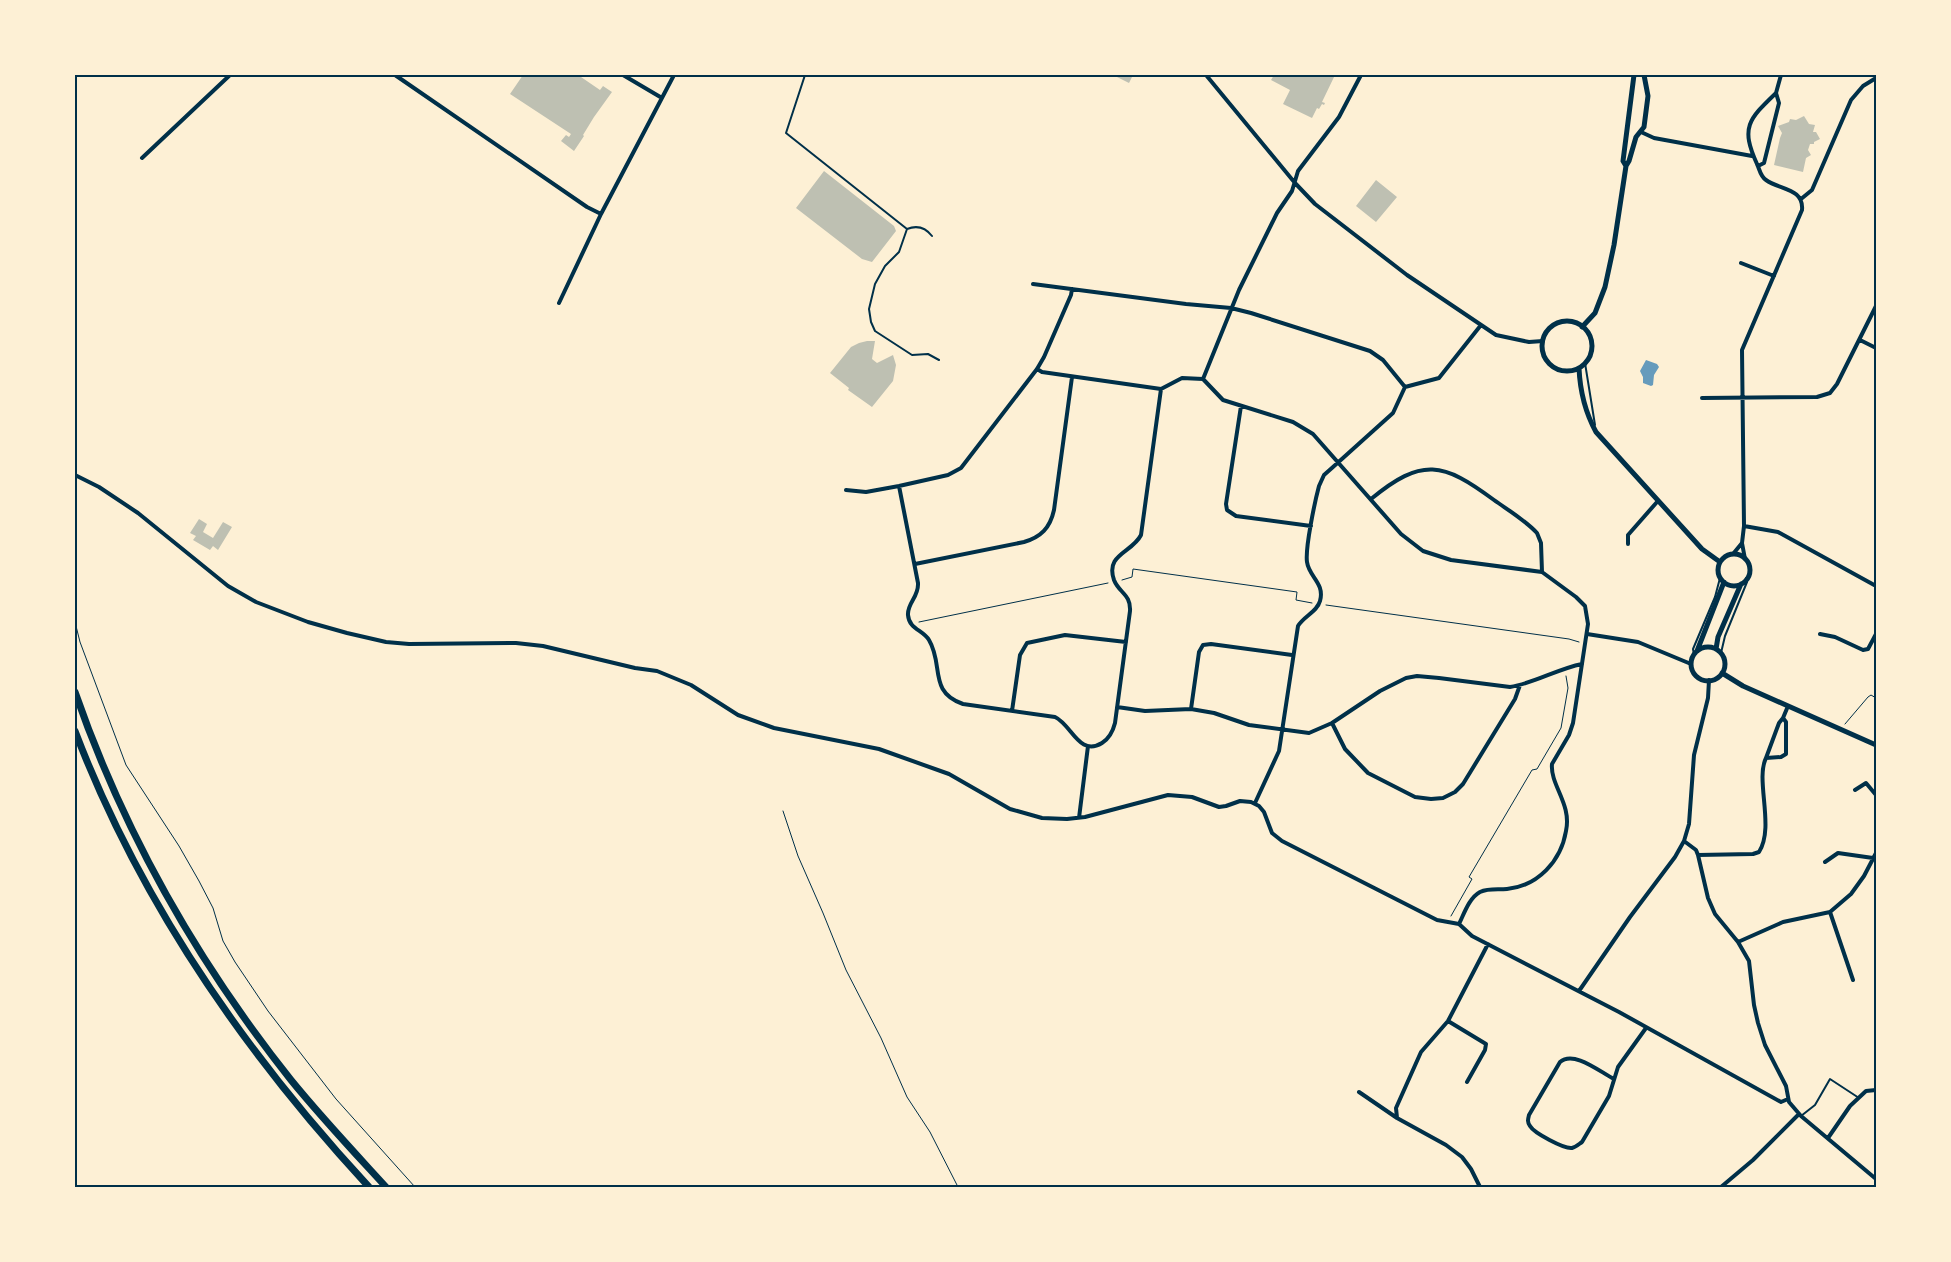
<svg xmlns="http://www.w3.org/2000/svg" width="1951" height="1262" font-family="'Roboto Serif',serif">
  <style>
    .water { fill: #669bbc }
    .building { fill: #bec0b2 }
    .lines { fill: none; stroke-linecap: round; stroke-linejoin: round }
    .path { stroke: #003049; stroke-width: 1 }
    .service { stroke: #003049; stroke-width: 2 }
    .minor { stroke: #003049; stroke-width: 4 }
    .tertiary { stroke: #003049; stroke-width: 5 }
    .trunk { stroke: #003049; stroke-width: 7 }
    .neatline { fill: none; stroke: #003049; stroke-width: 2 }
  </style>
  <rect width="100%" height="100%" fill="#fdf0d5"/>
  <path class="water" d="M1646,360l11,4 2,3 -5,8 -1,10 -2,1 -8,-3v-6l-3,-6z"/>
  <path class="building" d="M523,75h59l-1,2 19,13 3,-4 9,6 -18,25 -11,18 1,1 -10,15 -13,-10 5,-6 3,2 2,-3 -61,-40z
    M1113,75h19v2l-3,6z
    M1274,75h61l-13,27 3,1 -1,2 -2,-1 -3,5 -2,-1 -5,10 -29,-14 7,-14 -19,-10z
    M1804,116l5,8 6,1 -2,7h3l4,7 -6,3v2h-4l-2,6 3,5 -5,3 -3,14 -29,-7 6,-27 2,-5 -4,-7 11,-4 1,-3 6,1z
    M824,171l70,55 2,5 -24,31 -10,-3 -66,-51z
    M1376,180l21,17 -21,25 -20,-16z
    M867,341h8l-3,18 5,4 16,-8 3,10 -3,16 -21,26 -24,-17 1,-2 -19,-15 21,-26 8,-4z
    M199,519l8,5 -4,8 10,6 10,-16 9,5 -14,23 -5,-4 -3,4 -17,-10 3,-4 -6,-3z"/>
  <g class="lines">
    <path class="path" d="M1122,580l10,-3 1,-8 164,23 -1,8 16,3
      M1326,605l243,34 10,3
      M75,622l5,20 46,123 53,81 20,35 14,27 10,33 12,21 33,49 68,88 79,88
      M919,622l189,-39
      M1845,724l23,-27 3,-2 5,3
      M783,811l15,45 25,57 23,57 35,68 26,59 23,35 28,55
      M1451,916l21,-37 -3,-2 63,-107 5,-1 24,-41 7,-40 -2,-12"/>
    <path class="service" d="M805,75l-19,58 121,96c10,-4 18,-2 25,7
      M907,229l-8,23 -14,14 -10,18 -6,25 2,13 4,9 37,24 16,-1 11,6
      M1585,363l10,62
      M1721,653l4,-17 22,-54 -1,-4
      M1694,655l-1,-6 22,-52 5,-19
      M1801,1116l14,-11 15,-26 29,19"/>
    <path class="minor" d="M395,75l192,132 14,7
      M623,75l39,23
      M1206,75l89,108 20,21 92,71 89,60 33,7 14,-1
      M1776,93l5,-18
      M1641,132l13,6 98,18
      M142,158l88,-83
      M1758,166l6,-3 15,-60 -3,-10
      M1801,199l11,-9 39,-90 12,-14 13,-8
      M1741,263l33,13
      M1033,284l153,20 45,4 20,5 119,38 13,9 22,27
      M559,303l42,-89 73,-139
      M1860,340l16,8
      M1037,369l5,3 119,17 21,-11 21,1 20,21 70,22 20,12 88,100 22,17 28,9 91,12 34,25 9,9 3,18 -15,99 -4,12 -17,29c-2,21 20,40 14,67 -5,30 -28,55 -59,58 -9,1 -18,-1 -27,3 -11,6 -16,22 -21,32
      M1203,379l36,-89 38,-77 15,-22 6,-20 41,-54 22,-42
      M1405,387l34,-9 42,-53
      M1702,398l115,-1 13,-4 7,-9 39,-78
      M1241,406l-15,98 1,6 9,6 75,10
      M75,475l24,12 39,26 90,73 28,16 52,20 39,11 39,9 23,2 107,-1 27,3 92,22 22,3 34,14 47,30 36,13 105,21 70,25 61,35 32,9 25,1 18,-2 83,-22 24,2 27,10 7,-1 14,-5 11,1 8,4 5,6 8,21 10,8 155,79 22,4
      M899,486l19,97c1,14 -11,20 -10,32 1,14 15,15 21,25 15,25 -1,52 34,64l92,13c17,8 24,40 47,26 8,-5 11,-12 13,-20l15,-112c1,-17 -11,-18 -16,-31 -9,-26 18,-27 27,-45l20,-146
      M846,490l20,2 33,-6 49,-11 13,-7 76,-99 7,-12 27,-62 1,-6
      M1371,499c51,-42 72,-37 123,1 14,10 31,20 43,33l4,10 1,29
      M1744,526l34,6 98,54
      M1628,544v-9l29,-33
      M1733,554l9,-11
      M1745,559l-3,-16 2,-17 -2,-176 60,-140c2,-22 -22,-20 -36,-30 -6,-4 -6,-10 -9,-16 -17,-37 -8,-45 19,-71
      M915,564l109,-22c17,-5 26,-14 30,-32l18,-133
      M1587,634l51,8 53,22
      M1820,634l15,3 28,13 5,-1 8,-15
      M1117,707l28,4 46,-2 23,4 35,12 60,8 23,-10 48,-32 26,-13 11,-2 22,2 71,9c25,-4 47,-18 72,-23
      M1191,709l8,-57 4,-7 8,-1 81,11
      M1012,711l8,-56 7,-12 38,-8 61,7
      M1783,718l3,4v32l-5,3 -15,1 13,-35z
      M1783,718l5,-12
      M1332,723l13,26 23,24 47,24 16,2 12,-1 12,-6 8,-8 52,-85 5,-14
      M1855,790l11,-7 10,12
      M1255,803l24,-52 19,-125c6,-10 19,-14 22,-25 5,-18 -11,-24 -13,-39 -2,-14 8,-61 12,-76l5,-11 9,-8 60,-54 12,-26
      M1079,818l9,-72
      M1684,841l12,9 2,5 10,43 7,16 23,28 11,19 5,44 4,18 7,22 21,41 3,16 12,14 75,63
      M1698,855l55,-1 6,-2c16,-25 -4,-72 7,-94
      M1825,862l13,-9 35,5
      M1830,912l23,68
      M1459,924l13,12 147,76 162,90 7,-3
      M1738,942l45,-20 47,-10 21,-18 13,-18 12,-23
      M1579,991l51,-74 45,-60 9,-16 5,-17 5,-69 14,-57 1,-18
      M1448,1021l38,23 -1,6 -18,32
      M1614,1079c-14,-7 -40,-29 -54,-17l-31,53c-1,4 -2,7 1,11 4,7 34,23 42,22 4,-1 7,-4 10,-6l27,-46 9,-29 28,-39
      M1359,1092l38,26 49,27 16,12 9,12 9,18
      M1397,1118l-1,-10 25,-56 27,-31 40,-77
      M1828,1138l22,-32 16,-15 10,-1
      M1721,1187l32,-27 46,-46"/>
    <path class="tertiary" d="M1626,166l3,-5 7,-24 8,-10 4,-31 -4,-21
      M1542 346a25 25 0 1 1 50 0a25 25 0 1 1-50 0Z
      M1582,327l13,-14 10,-26 9,-42 12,-79 -3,-5 11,-86
      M1579,368c1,23 6,44 17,64l106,117 18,13
      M1718 570a16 16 0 1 1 32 0a16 16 0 1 1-32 0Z
      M1691 664a17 17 0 1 1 34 0a17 17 0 1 1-34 0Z
      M1716,649l2,-12 23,-53
      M1697,651l27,-69
      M1722,673l21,13 133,59"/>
    <path class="trunk" d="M75,692c49,141 123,271 216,388 30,37 63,72 95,107
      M75,731c65,171 170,322 294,456"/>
  </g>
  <rect width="1951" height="1262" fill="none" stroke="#fdf0d5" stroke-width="152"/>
  <rect x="76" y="76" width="1799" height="1110" class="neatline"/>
</svg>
